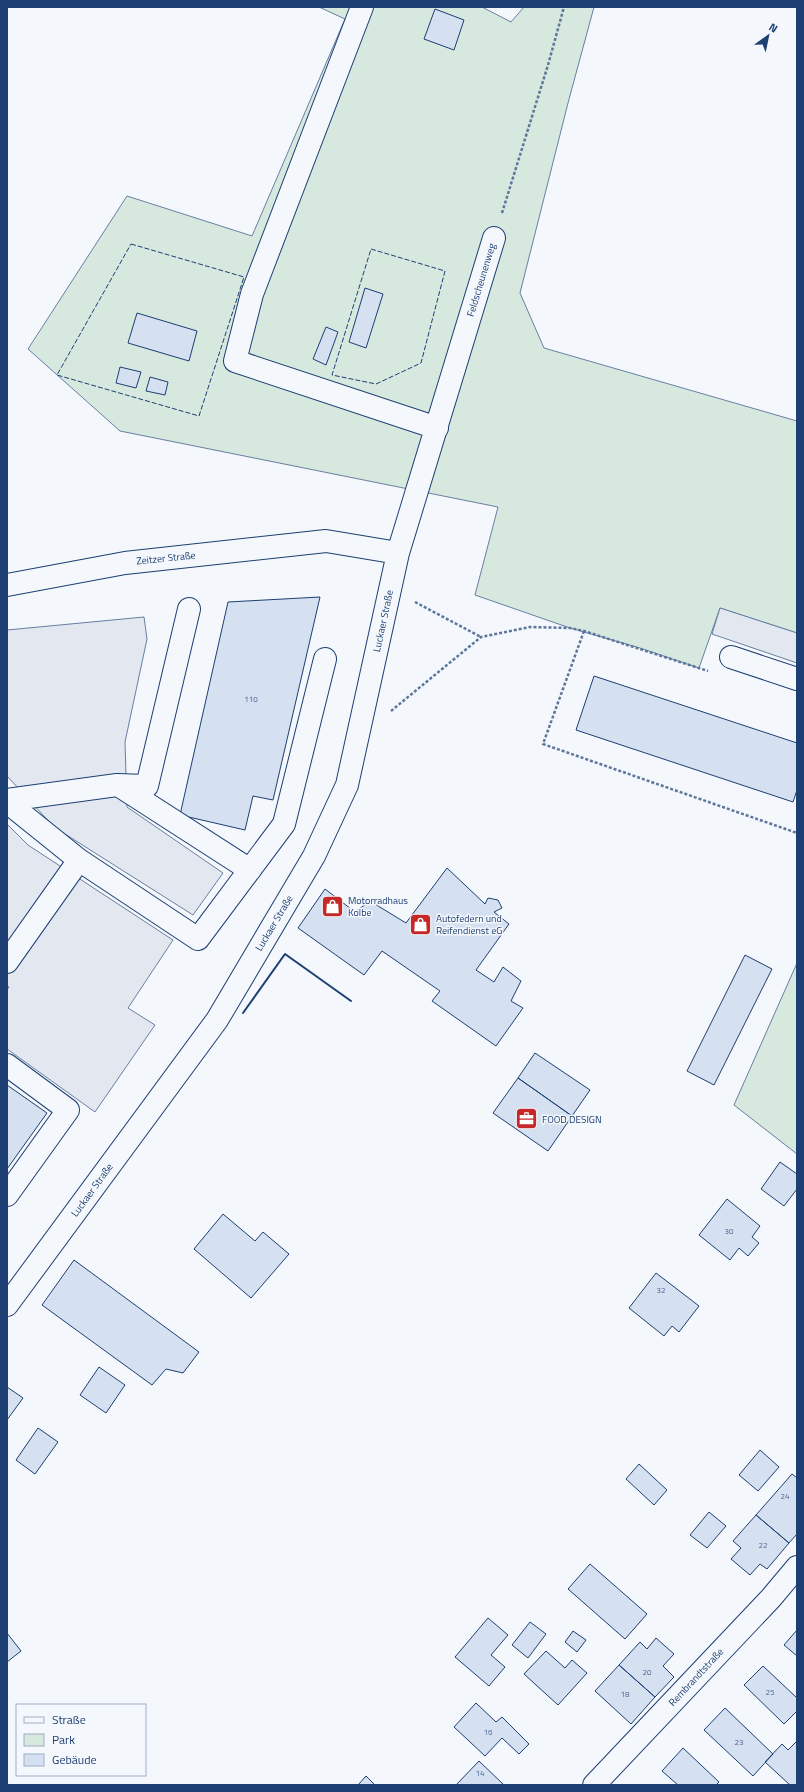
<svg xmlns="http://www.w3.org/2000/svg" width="804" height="1792" font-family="'Titillium Web',sans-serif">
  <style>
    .green { fill: #d7e8df; stroke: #687fa3 }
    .parking { fill: #e3e8f0; stroke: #687fa3 }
    .building { fill: #d5e0f0; stroke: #1d3f73 }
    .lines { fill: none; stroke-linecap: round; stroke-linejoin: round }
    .minor-casing { stroke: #1d3f73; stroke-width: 24 }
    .path { stroke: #5e769c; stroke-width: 2.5; stroke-dasharray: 3 2; stroke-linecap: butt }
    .minor { stroke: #f4f7fb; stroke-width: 22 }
    .fence { stroke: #1d3f73; stroke-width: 1; stroke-dasharray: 5 2; stroke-linecap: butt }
    .wall { stroke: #1d3f73; stroke-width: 2 }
    .labels { text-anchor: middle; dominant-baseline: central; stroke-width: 3; stroke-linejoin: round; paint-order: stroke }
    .number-label { font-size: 8px; fill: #4b6792 }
    .street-label { font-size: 10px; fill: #1d3f73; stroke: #f4f7fb }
    .poi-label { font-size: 10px; fill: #1d3f73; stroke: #f4f7fb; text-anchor: start }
  </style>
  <rect width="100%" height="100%" fill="#f4f7fb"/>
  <path class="green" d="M319,7h163l29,15 13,-15h70l-26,96 -48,190 24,55 253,73v212l-77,-25 -21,60 -59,-20 -70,-20 -95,-33 23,-88 -378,-76 -92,-82 99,-153 125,40 93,-217z
    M797,963v191l-63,-49z"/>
  <path class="parking" d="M720,608l77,25v30l-85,-29z
    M144,617l3,22 -22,103 2,65 96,66 -30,42 -139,-88 -47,-51v-146z
    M7,824l21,21 145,95 -45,68 27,17 -60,87 -88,-63v-59l2,-3 -2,-1z"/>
  <path class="building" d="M435,9l29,11 -10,30 -30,-11z
    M365,288l18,6 -17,54 -17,-6z
    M137,313l60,18 -8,30 -61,-18z
    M326,327l12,5 -12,33 -13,-6z
    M120,367l21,5 -5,16 -20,-5z
    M150,377l18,5 -3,13 -19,-4z
    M320,597l-47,203 -20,-4 -8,34 -65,-15 48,-213z
    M594,676l203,67v47l-4,12 -217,-72z
    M447,868l38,36 3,-6 10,2 4,8 -8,4 15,12 -33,46 18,12 9,-15 18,14 -10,20 12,7 -27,38 -64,-45 8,-10 -58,-40 -18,24 -66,-47 27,-39 30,23 15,-11 36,22z
    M745,955l27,14 -58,116 -27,-14z
    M535,1053l55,37 -18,26 -54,-38z
    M518,1078l54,38 -24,35 -55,-38z
    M7,1085l40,28 -40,56z
    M780,1162l17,12v15l-13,17 -23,-17z
    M727,1199l33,27 -8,11 7,6 -11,13 -9,-8 -9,12 -31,-25z
    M223,1214l32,27 8,-9 26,22 -38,44 -57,-49z
    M74,1260l125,92 -16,21 -17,-4 -14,16 -110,-80z
    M656,1273l43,33 -20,26 -7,-6 -8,10 -35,-28z
    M99,1367l26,18 -19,28 -26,-18z
    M7,1387l16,11 -16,22z
    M38,1428l20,14 -23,32 -19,-14z
    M760,1450l19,17 -21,24 -19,-16z
    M639,1464l28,26 -13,15 -28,-26z
    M792,1474l5,4v56l-8,9 -33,-28z
    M709,1512l17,14 -19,22 -17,-13z
    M756,1515l33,28 -22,26 -7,-5 -10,11 -19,-16 10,-11 -8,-7z
    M590,1564l57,50 -22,25 -57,-50z
    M488,1618l20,17 -17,20 14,12 -16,19 -34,-29z
    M530,1622l16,12 -18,24 -16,-13z
    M797,1630v26l-13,-11z
    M573,1631l13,9 -9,12 -12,-10z
    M7,1633l14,18 -14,11z
    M656,1638l18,16 -11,12 11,11 -19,20 -36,-32 21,-23 7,7z
    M546,1651l19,17 7,-8 15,13 -29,32 -34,-31z
    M619,1665l36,32 -24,27 -36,-33z
    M763,1666l34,32v13l-13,13 -40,-39z
    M476,1703l20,19 6,-5 27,27 -10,10 -17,-16 -17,18 -31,-29z
    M725,1708l48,46 -20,22 -49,-46z
    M797,1741v44h-7l-25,-23 17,-18 6,6z
    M683,1748l36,34 -3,3h-38l-16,-14z
    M479,1761l25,24h-48z
    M366,1776l9,9h-17z"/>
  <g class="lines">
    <defs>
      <path id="minor" d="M362,7l-110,287 -17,67 202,67
        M398,553l96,-315
        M7,585l118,-22 201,-22 72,12 -51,232 -33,71 -97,164 -210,285
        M731,657l66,22
        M118,785l132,85
        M7,800l110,-15 30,1 42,-177
        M7,802l72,58 119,79 86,-115 41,-165
        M7,962l72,-102
        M7,1065l61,45 -61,85
        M594,1785l177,-187 26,-31"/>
    </defs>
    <use href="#minor" class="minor-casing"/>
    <path class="path" d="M502,213l46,-148 16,-58
      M415,602l66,35
      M584,631l-41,113 254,89
      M391,711l90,-74 49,-10 40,1 14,3 124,40"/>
    <use href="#minor" class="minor"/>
    <path class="fence" d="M131,244l113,33 -45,139 -142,-41z
      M371,249l74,22 -24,92 -45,21 -44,-9z"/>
    <path class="wall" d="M243,1013l42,-59 66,47"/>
  </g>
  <defs>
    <symbol id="shop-square" viewBox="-11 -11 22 22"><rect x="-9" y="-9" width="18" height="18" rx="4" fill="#c62828" stroke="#f4f7fb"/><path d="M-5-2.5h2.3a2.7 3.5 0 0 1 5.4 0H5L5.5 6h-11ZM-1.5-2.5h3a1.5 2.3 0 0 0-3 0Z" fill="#fff"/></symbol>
    <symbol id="office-square" viewBox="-11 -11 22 22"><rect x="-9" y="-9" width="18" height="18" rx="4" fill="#c62828" stroke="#f4f7fb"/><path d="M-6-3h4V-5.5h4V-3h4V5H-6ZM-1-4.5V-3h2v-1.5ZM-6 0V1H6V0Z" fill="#fff"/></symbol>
  </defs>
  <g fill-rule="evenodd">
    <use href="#shop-square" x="320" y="894" width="25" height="25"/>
    <use href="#shop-square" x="408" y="912" width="25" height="25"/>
    <use href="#office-square" x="514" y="1106" width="25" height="25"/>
  </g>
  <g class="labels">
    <g class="number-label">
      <text x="251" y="699">110</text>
      <text x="729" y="1231">30</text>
      <text x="661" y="1290">32</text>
      <text x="785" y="1496">24</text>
      <text x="763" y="1545">22</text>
      <text x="647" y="1672">20</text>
      <text x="770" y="1692">25</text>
      <text x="625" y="1694">18</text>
      <text x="488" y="1732">16</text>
      <text x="739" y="1742">23</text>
      <text x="480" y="1773">14</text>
    </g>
    <g class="street-label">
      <text transform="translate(481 280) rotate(-73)">Feldscheunenweg</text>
      <text transform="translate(166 558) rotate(-6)">Zeitzer Straße</text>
      <text transform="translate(383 621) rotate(-78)">Luckaer Straße</text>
      <text transform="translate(274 923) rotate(-59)">Luckaer Straße</text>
      <text transform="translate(92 1190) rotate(-54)">Luckaer Straße</text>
      <text transform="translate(696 1677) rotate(-47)">Rembrandtstraße</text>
    </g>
    <g class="poi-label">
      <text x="348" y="900">Motorradhaus<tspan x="348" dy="12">Kolbe</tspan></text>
      <text x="436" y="918">Autofedern und<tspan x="436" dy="12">Reifendienst eG</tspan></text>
      <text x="542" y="1119">FOOD DESIGN</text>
    </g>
  </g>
  <rect width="804" height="1792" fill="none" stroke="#1d3f73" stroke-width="16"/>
  <rect x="16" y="1704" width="130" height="72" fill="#f4f7fb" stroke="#9eadc5"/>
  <rect x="24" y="1717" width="20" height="6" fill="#f4f7fb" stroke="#9eadc5"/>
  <text x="52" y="1724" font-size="12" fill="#1d3f73">Straße</text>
  <rect x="24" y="1734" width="20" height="12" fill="#d7e8df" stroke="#9eadc5"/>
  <text x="52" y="1744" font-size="12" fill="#1d3f73">Park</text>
  <rect x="24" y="1754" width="20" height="12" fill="#d5e0f0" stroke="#9eadc5"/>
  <text x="52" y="1764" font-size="12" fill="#1d3f73">Gebäude</text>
  <g transform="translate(768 36) rotate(33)" stroke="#f4f7fb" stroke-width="3" paint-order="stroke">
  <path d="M0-3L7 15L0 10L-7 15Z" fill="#1d3f73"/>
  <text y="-6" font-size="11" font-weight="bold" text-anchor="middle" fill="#1d3f73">N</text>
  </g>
</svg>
